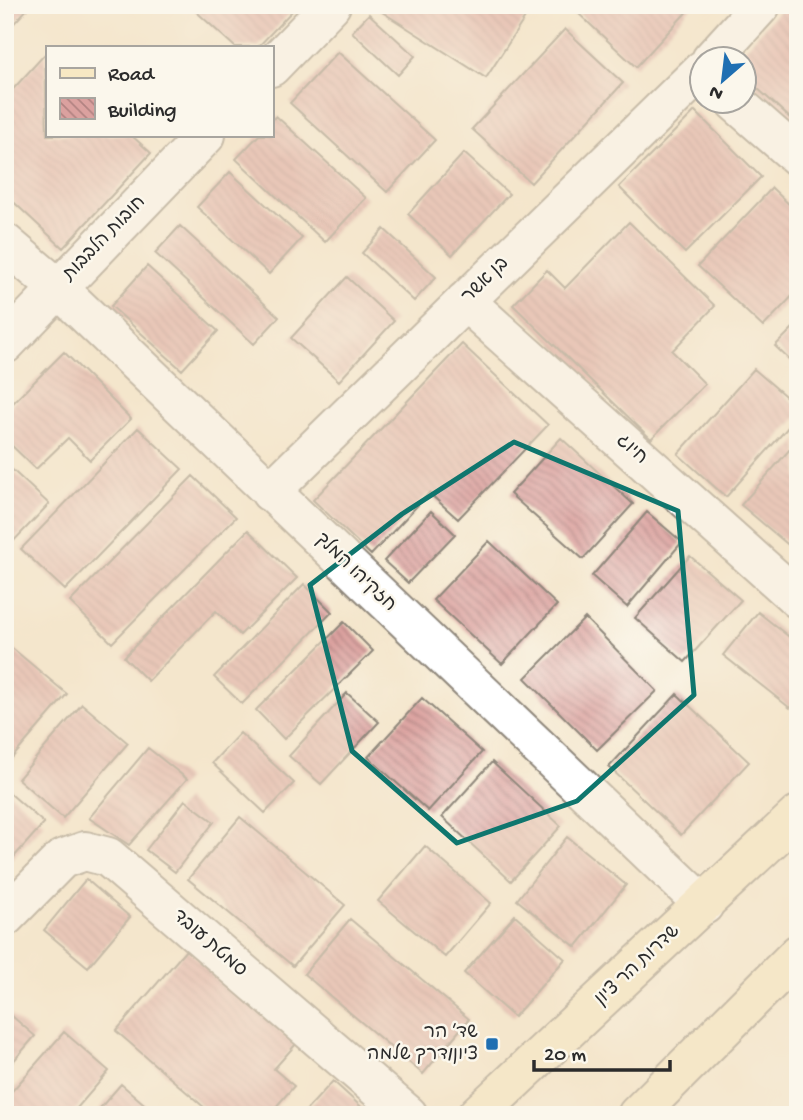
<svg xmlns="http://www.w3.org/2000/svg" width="803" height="1120" font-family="'Gochi Hand','Playpen Sans Hebrew',sans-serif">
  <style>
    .building { fill: url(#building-back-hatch) }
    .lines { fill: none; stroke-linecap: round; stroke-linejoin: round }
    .street-casing { stroke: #90887c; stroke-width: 42 }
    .secondary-casing { stroke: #90887c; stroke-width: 42 }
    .street { stroke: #fff; stroke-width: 38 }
    .secondary { stroke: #f7e8c3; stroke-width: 38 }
    .marked { fill: none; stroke: #0f766e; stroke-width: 5; stroke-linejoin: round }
    .poi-dot { fill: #1f6fb2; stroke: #fbf7ec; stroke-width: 2.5 }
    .labels { text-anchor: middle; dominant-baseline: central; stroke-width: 5; stroke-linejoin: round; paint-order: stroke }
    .street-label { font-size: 19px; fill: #2b2b2b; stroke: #fbf7ec }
    .poi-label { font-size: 19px; fill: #2b2b2b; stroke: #fbf7ec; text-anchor: end }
  </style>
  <defs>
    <pattern id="building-back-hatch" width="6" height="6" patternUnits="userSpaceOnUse" patternTransform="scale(1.75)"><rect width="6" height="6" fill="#dba19f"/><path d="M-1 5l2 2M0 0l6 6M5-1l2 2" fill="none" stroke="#b28382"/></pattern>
  </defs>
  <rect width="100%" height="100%" fill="#fbf7ec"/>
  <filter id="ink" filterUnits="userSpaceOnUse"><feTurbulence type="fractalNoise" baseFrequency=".0143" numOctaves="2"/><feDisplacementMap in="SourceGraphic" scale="14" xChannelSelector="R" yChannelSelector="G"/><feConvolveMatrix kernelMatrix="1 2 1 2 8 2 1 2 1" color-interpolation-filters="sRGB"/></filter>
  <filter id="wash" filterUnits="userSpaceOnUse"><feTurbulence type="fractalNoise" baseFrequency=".00686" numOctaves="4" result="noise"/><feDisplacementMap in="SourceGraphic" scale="28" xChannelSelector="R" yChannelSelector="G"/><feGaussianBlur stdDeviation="1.57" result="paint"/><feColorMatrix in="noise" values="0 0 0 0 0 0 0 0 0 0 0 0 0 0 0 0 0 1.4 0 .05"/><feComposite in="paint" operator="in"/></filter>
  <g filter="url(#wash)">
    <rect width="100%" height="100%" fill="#f4e6cc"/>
    <g id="blocks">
      <path class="building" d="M5,5h26l-26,28z
        M189,5h99l5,5 -35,37h-23z
        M382,5h141l7,5 -44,68 -107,-68z
        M587,5h106l-57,62 -57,-53z
        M784,5h14v107l-7,7 -47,-43v-16h-9z
        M369,14l46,42 -17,19 -46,-43z
        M565,29l58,54 -92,100 -59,-54z
        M338,52l97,88 -48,52 -97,-89z
        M45,54l2,81h84l20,18 -88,95 -58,-54v-96z
        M695,111l66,66 -76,76 -66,-66z
        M276,116l90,82 -41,44 -89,-83 23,-24h12v-14z
        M464,153l45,41 -57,61 -44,-41z
        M230,172l72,66 -33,36 -72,-67z
        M772,188l26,25v77l-35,37 -65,-61z
        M629,222l86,84 -43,45 33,33 -54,55 -138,-134 34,-35 18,18z
        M180,226l99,91 -25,27 -99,-91z
        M384,229l52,48 -22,24 -52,-48z
        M147,266l71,65 -36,39 -71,-64z
        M347,277l47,44 -55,60 -48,-43z
        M798,323v45l-23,-22z
        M462,344l86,81 -90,94 -29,-26 -58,62 -58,-55z
        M64,352l67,67 -41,41 -22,-22 -32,31 -31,-30v-28z
        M754,369l44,38v9l-72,81 -48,-43z
        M138,428l44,41 -117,121 -44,-41z
        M561,438l72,66 -50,55 -73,-65z
        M798,440v113l-57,-48z
        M5,463l44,41 -44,46z
        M193,476l43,41 -124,126 -42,-41z
        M431,511l24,23 -47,49 -24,-22z
        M647,512l35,30 -55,65 -35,-31z
        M248,530l49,48 -57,57 -24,-24 -68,70 -24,-24z
        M489,541l68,64 -55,59 -69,-64z
        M690,556l51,44 -56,62 -50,-44z
        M304,584l28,28 -90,92 -28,-27z
        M758,612l40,32v55l-8,9 -67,-53z
        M585,618l72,73 -60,59 -72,-72z
        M344,622l29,29 -89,88 -28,-29z
        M5,642l62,52 -62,72z
        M347,693l32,29 -58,62 -32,-28z
        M677,694l72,68 -68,73 -72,-68z
        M422,698l60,54 -54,59 -60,-54z
        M82,704l46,39 -65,75 -45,-39z
        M240,733l54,50 -29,30 -53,-50z
        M148,748l39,31 -58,66 -40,-27z
        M492,762l69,64 -50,55 -69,-64z
        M5,789l39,34 -39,44z
        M185,800l29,22 -39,50 -29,-22z
        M240,817l105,88 -52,61 -105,-87z
        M567,837l59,48 -50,62 -59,-47z
        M425,846l66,57 -46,54 -67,-56z
        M86,879l44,38 -42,50 -44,-37z
        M515,915l50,44 -51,58 -50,-44z
        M350,919l119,100 -46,55 -119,-100z
        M187,949l109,95 -22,25 20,17 -25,29h-56l-97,-84z
        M5,1010l30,26 -30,35z
        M64,1032l45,39 -38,44h-64l-2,-16z
        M333,1081l37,34h-68z
        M121,1084l36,31h-63z"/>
    </g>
  </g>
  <g filter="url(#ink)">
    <use href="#blocks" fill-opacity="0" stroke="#90887c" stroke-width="2"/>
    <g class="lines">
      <defs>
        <path id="street" d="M711,60l50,-55
          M271,67l60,-62
          M735,102l63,55
          M5,243l53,45 646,617
          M465,301l333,298
          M5,344l201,-209
          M270,492l432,-422
          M5,917l57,-58 23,-8 23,6 300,258"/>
        <path id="secondary" d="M477,1115l321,-300
          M637,1115l161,-161"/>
      </defs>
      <use href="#street" class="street-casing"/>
      <use href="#secondary" class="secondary-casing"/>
      <use href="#street" class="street"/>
      <use href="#secondary" class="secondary"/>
    </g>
  </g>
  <path d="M0 0H803V1120H0ZM514,442l164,69 16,184 -117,106 -120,42 -105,-92 -42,-166 92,-71z" fill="#f4e6cc" fill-opacity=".55" fill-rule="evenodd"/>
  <path class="marked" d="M514,442l164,69 16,184 -117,106 -120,42 -105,-92 -42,-166 92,-71z"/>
  <rect class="poi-dot" x="485" y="1037" width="14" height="14" rx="3.5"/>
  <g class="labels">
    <g class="street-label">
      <text transform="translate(105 239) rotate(-46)">חובות הלבבות</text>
      <text transform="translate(486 281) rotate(-44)">בן אשר</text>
      <text transform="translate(631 450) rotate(42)">חיוג</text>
      <text transform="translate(355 573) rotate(44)">חזקיהו המלך</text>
      <text transform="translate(209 944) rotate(41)">סמטת עובד</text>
      <text transform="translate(638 966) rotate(-43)">שדרות הר ציון</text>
    </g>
    <g class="poi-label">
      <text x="478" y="1033">שד׳ הר<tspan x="478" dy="22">ציון/דרך שלמה</tspan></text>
    </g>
  </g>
  <rect width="803" height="1120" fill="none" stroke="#fbf7ec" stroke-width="28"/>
  <rect x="46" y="46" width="228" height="91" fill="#fbf7ec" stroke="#a8a59f" stroke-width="2"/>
  <rect x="60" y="68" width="35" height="10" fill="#f7e8c3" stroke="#a8a59f" stroke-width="2"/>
  <text x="108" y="80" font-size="21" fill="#2b2b2b">Road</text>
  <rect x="60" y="98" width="35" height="21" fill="url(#building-back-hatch)" stroke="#a8a59f" stroke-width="2"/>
  <text x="108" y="116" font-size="21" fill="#2b2b2b">Building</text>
  <g transform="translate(723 80) rotate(208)"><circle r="33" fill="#fbf7ec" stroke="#a8a59f" stroke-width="2"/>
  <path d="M0-5L12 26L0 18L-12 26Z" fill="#1f6fb2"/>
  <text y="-10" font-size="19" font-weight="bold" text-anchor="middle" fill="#2b2b2b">N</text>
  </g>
  <path d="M534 1060v10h136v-10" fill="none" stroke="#2b2b2b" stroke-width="3.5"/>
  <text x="544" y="1060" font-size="21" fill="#2b2b2b" stroke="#fbf7ec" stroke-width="5" paint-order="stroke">20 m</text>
</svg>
